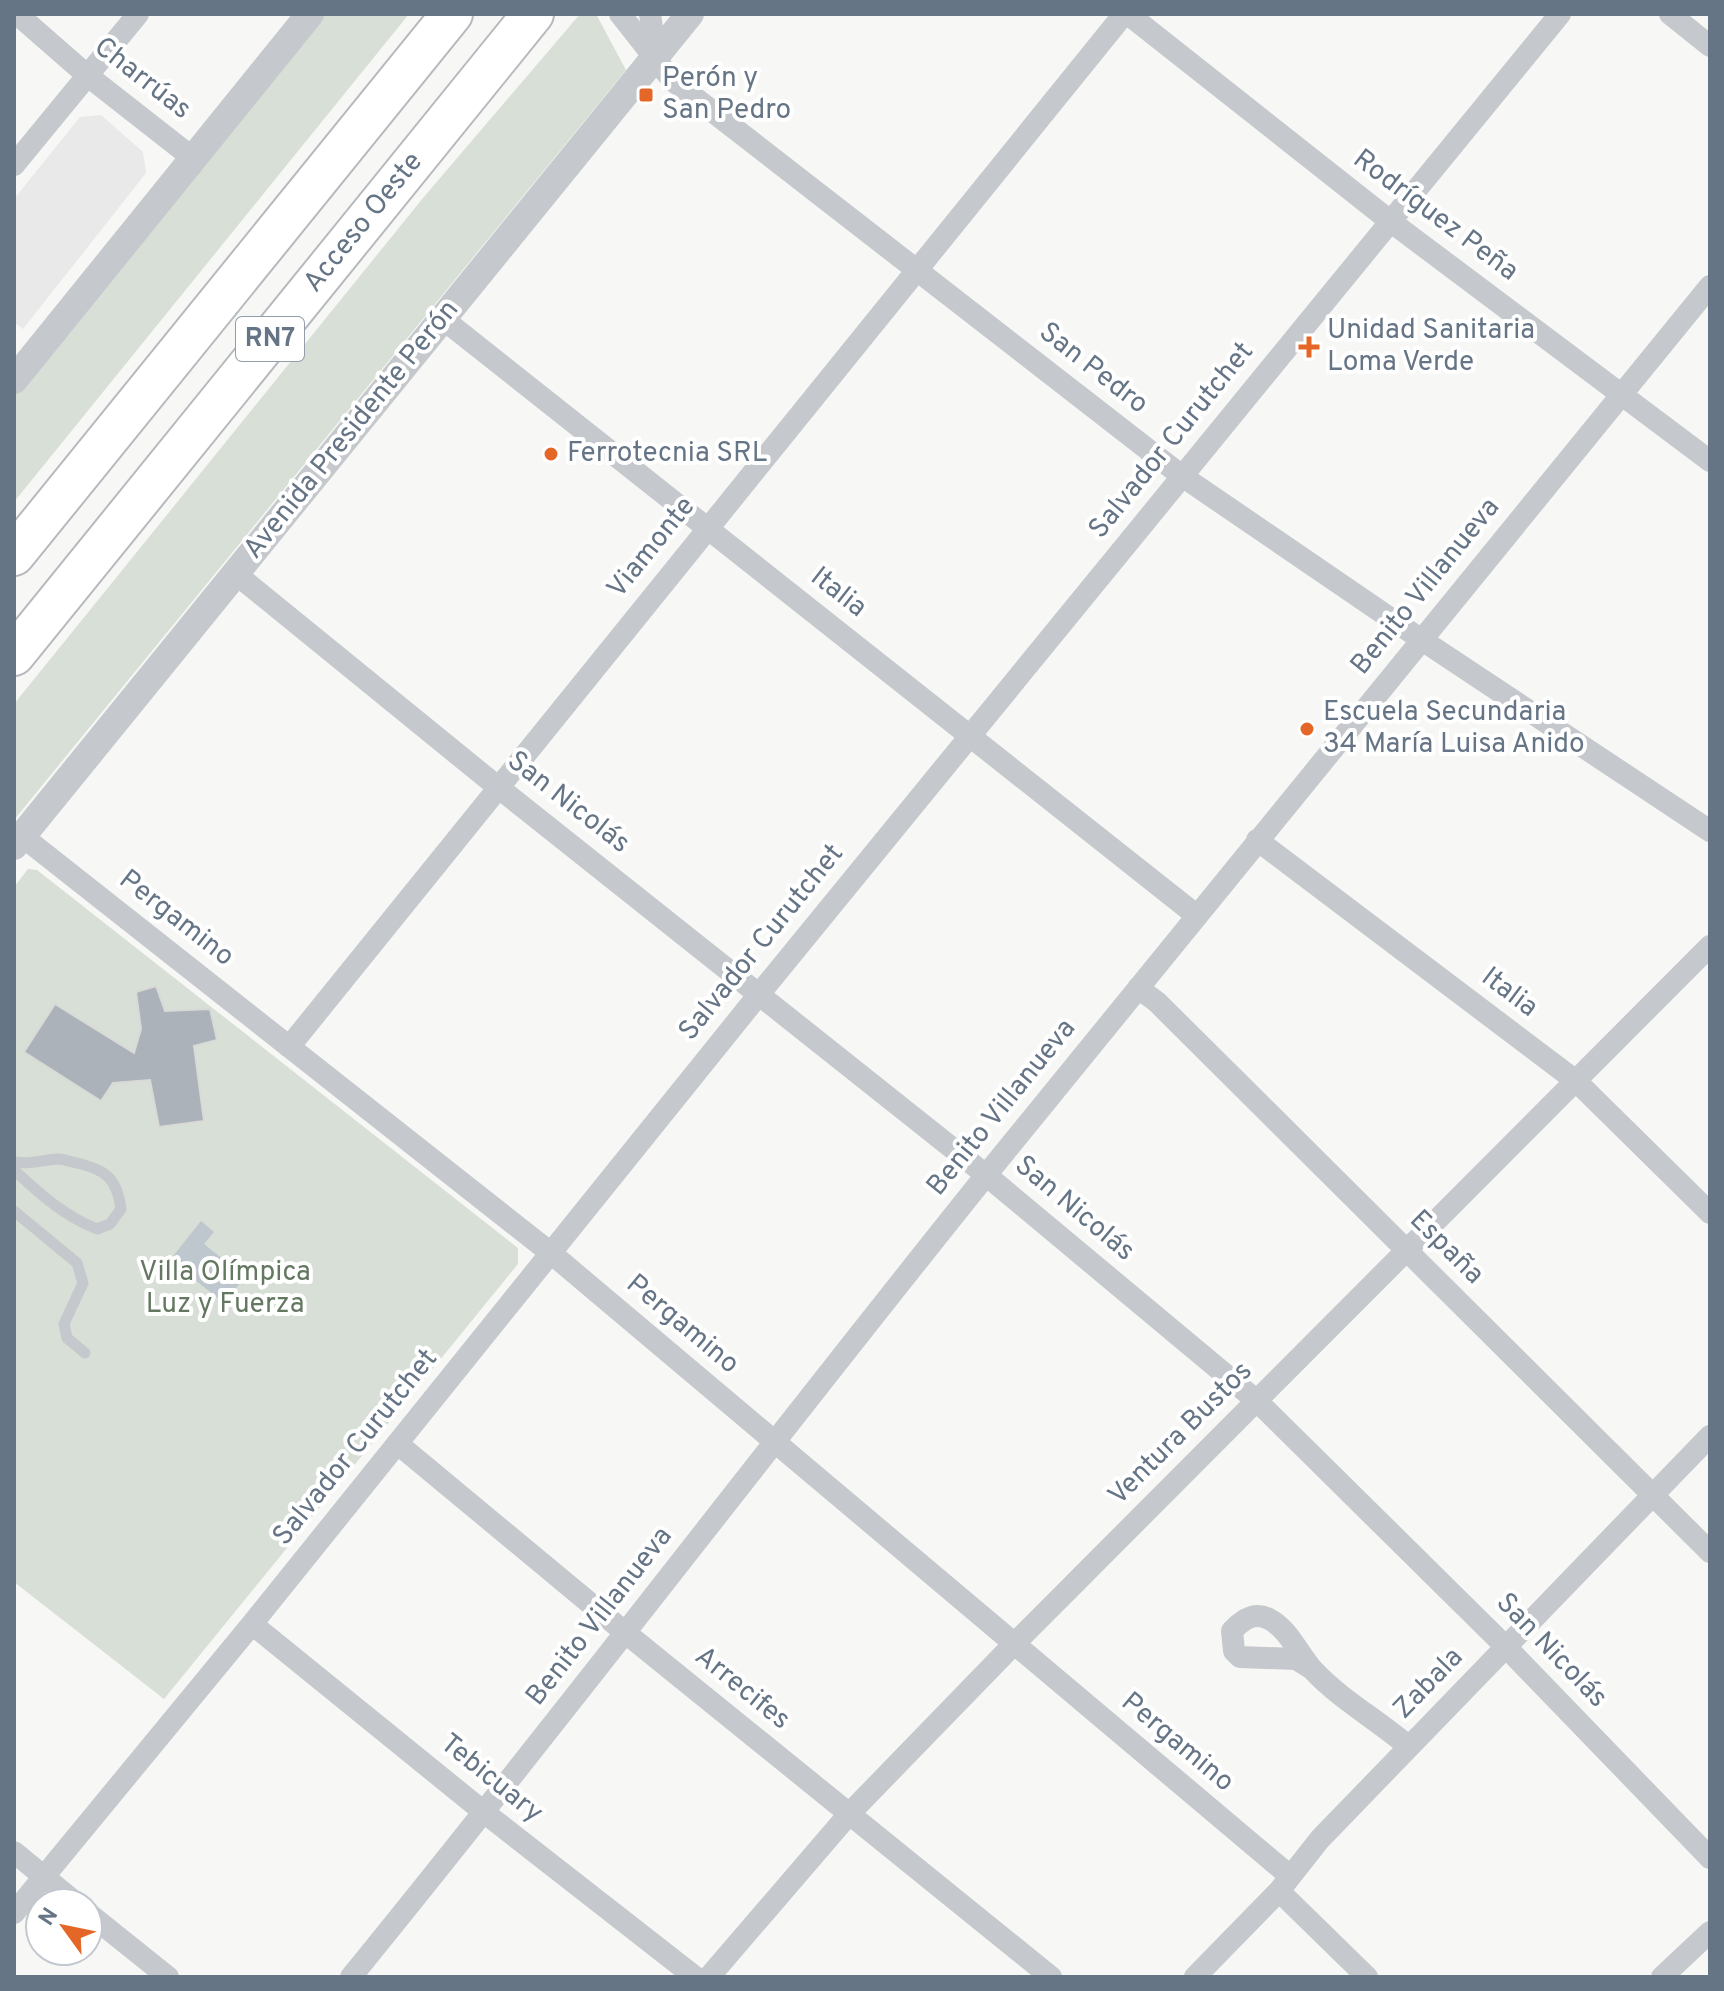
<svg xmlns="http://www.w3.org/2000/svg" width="1724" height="1991" font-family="Overpass,sans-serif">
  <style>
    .built { fill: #e8e9e8 }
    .green { fill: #d8dfd6 }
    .water { fill: #bec7cd }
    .building { fill: #abb2b9; stroke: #d9d9d7; stroke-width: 2 }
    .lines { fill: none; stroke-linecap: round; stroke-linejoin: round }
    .motorway-casing { stroke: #b6b9bd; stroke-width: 44 }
    .service { stroke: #c5c8cc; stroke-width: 11 }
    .minor { stroke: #c5c8cc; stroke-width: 22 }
    .tertiary { stroke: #c5c8cc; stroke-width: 28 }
    .motorway { stroke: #fff; stroke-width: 40 }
    .poi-dot { fill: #e56727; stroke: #fff; stroke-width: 3 }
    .labels { text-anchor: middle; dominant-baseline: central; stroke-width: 8; stroke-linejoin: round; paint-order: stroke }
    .shield { fill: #fff; stroke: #949eaa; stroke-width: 2 }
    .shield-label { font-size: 26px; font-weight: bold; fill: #667586 }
    .street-label { font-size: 28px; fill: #667586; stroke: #fff }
    .poi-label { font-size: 28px; fill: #667586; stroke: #fff; text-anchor: start }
    .park-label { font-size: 28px; fill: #647861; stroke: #fff }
  </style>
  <rect width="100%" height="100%" fill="#f7f8f5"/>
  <path class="built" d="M101,115l42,37 3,21 -123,156 -9,-7v-123l66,-82z"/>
  <path class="green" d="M321,14h88l-395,488v-110z
    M580,14h16l30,56 -612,750v-116l409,-506z
    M28,869l9,1 481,378v16l-354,435 -150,-117v-695z"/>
  <path class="water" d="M201,1221l13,11 -10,12 41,33 -21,26 -54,-43z"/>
  <path class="building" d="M156,986l9,25 45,-2 7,31 -23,6 10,75 -45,6 -9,-47 -37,3 -12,18 -77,-49 31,-48 79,49 7,-24 -5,-37z"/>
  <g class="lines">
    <defs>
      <g id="motorway">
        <path d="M14,555l438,-541"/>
        <path id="s1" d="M14,655l519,-641"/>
      </g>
    </defs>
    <use href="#motorway" class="motorway-casing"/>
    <path class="service" d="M14,1162c21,3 25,-2 44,-3 6,0 13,3 19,4 30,7 40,16 44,46l-11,15 -13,5c-33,-13 -57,-35 -83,-59
      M14,1211l63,52 6,20 -19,41 3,14 18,15"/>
    <path class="minor" d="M17,14l71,62 106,83
      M620,14l52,66 510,396 240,164 288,191
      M650,14l6,42
      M1128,14l262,207 320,240
      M1670,14l40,32
      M14,165l124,-151
      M443,319l753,596
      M236,574l263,214 487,387 271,226 249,246 204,211
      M22,836l530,418 738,622
      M1257,840l319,241 134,132
      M1138,988l19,14 553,550
      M289,1047l835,-1033
      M398,1444l229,190 424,343
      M252,1624l233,189 210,164
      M1312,1669l-16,-10 -56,-2 -6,-6 -2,-20c10,-11 22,-20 37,-12 20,10 30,36 44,51 29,31 65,50 96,77
      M14,1852l62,51
      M1279,1891l88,86
      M14,1913l238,-289 508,-631 800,-979
      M88,1913l80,64
      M351,1977c216,-265 422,-537 636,-803 240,-297 483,-591 723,-888
      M709,1977l140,-163 164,-169 697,-699
      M1195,1977l84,-86 41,-52 390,-403
      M1662,1977l48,-45"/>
    <path class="tertiary" d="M14,380l296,-366
      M14,846l676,-832"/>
    <use href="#motorway" class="motorway"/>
  </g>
  <g class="poi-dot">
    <rect x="638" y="87" width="16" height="16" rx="4"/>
    <path d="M1305 335h8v8h8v8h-8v8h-8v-8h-8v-8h8z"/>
    <circle cx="551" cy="454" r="8"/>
    <circle cx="1307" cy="729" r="8"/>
  </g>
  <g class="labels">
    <rect class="shield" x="236" y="317" width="68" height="44" rx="6"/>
    <g class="shield-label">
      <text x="270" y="339">RN7</text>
    </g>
    <g class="street-label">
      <text transform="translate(142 79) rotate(38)">Charrúas</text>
      <text transform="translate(1435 216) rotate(37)">Rodríguez Peña</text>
      <text stroke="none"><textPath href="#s1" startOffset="556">Acceso Oeste</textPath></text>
      <text transform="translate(1093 369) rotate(38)">San Pedro</text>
      <text transform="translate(352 430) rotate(-51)">Avenida Presidente Perón</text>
      <text transform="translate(1172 441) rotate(-51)">Salvador Curutchet</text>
      <text transform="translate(652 548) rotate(-51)">Viamonte</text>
      <text transform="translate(1426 587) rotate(-51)">Benito Villanueva</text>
      <text transform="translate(838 593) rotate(38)">Italia</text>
      <text transform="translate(568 803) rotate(38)">San Nicolás</text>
      <text transform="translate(176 919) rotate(38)">Pergamino</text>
      <text transform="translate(762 943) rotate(-51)">Salvador Curutchet</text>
      <text transform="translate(1509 993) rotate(37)">Italia</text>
      <text transform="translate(1002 1108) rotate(-51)">Benito Villanueva</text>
      <text transform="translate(1074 1209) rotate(40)">San Nicolás</text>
      <text transform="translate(1446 1248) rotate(45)">España</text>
      <text transform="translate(682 1325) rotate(40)">Pergamino</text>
      <text transform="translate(1181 1434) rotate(-45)">Ventura Bustos</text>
      <text transform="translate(356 1448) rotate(-51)">Salvador Curutchet</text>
      <text transform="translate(600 1617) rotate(-52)">Benito Villanueva</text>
      <text transform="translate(1551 1651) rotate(46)">San Nicolás</text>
      <text transform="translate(1429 1684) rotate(-46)">Zabala</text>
      <text transform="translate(742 1689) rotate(39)">Arrecifes</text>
      <text transform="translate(1177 1743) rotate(40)">Pergamino</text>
      <text transform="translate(491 1779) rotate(39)">Tebicuary</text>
    </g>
    <g class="poi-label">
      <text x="662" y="79">Perón y<tspan x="662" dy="32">San Pedro</tspan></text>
      <text x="1327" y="331">Unidad Sanitaria<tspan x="1327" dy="32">Loma Verde</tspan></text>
      <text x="567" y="454">Ferrotecnia SRL</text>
      <text x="1323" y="713">Escuela Secundaria<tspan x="1323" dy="32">34 María Luisa Anido</tspan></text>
    </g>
    <g class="park-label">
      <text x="225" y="1273">Villa Olímpica<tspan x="225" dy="32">Luz y Fuerza</tspan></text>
    </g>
  </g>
  <rect width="1724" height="1991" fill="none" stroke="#667586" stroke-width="32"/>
  <g transform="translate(64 1927) rotate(303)"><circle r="38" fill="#ffffff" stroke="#c2c8cf" stroke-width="2"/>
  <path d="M0-6L14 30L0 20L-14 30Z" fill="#e56727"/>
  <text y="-12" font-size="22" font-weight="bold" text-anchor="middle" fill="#667586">N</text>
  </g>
</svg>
